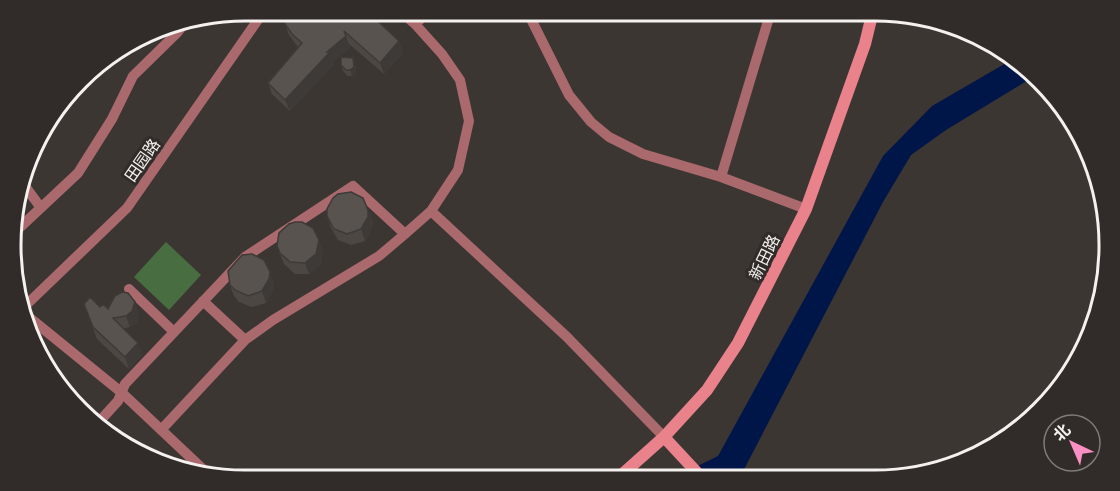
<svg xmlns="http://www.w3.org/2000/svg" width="1120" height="491" font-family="'PT Sans Narrow','Noto Sans SC',sans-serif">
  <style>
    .green { fill: #476d41 }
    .water { fill: #001649 }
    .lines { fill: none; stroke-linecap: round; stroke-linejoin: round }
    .street { stroke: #aa696d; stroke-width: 10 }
    .secondary { stroke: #e9828b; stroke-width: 12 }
    .wall { fill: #4d4744 }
    .shaded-wall { fill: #3e3a37 }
    .building { fill: #59534f; stroke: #3e3a37; stroke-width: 1.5 }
    .labels { text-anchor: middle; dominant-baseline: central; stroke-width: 6; stroke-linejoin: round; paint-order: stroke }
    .street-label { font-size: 16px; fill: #f4f1ef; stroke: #312c29 }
    .rim { fill: none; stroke: #f4f1ef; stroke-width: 3 }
  </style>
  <rect width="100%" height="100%" fill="#3c3633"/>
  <path class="green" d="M166,242l35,33 -32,35 -35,-33z"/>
  <path class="water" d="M1013,59l17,10 5,7 -89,54 -35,25 -28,47 -144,277h-68l47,-23 165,-300 49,-50z"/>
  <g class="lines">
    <path class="street" d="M527,11l42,84 22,27 18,15 34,17 78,23 85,32
      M532,20l15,-9
      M415,24l15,-13
      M83,79l26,-21
      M721,177l50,-166
      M22,182l19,26
      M431,211l136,126 97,100
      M14,233l64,-60 34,-54 21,-43 44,-43 10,-13
      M1108,241l-3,-1 4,-7
      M129,289l45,43
      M203,301l42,39
      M23,308l104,-100 137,-197
      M25,314l96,78 87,82
      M96,425l22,-24 7,-17 120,-127 108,-71 52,48
      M161,430l84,-90 28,-20 106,-64 26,-22 26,-23 27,-41 11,-49 -9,-41 -18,-26 -27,-30 -15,-13"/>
    <path class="secondary" d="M664,437l39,42
      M617,479l47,-42 43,-47 31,-47 68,-134 59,-165 8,-33"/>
  </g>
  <path class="wall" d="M285,24l114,17 4,12 -19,21 -36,-31 2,5 -17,14 1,2 -44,47 -18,-17 -4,-11 30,-36 -9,-12z
    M353,58l2,6 1,9 -4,3h-4l-5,-5 -2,-6z
    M368,210l5,11 -1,7 -7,13 -14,4 -13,-5 -7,-12 -4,-12z
    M277,246l46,5 -3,14 -11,9h-14l-11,-10z
    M274,283l-1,7 -7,13 -14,4 -13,-5 -5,-6 -4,-11z
    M84,304l55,10 -2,9 -7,4 -7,2 19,26 -13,14 -32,-30z"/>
  <path class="shaded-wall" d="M346,36l4,12 -17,14 1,2 -44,47 -5,-11 42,-48z
    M399,41l4,12 -19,21 -4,-11z
    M353,58l2,6 1,9 -4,3 -2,-6z
    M368,210l5,11 -1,7 -7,13 -4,-12z
    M319,240l4,11 -3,14 -11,9 -4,-11z
    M270,272l4,11 -1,7 -7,13 -4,-12z
    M135,302l4,12 -2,9 -7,4 -4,-11z
    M138,343l4,12 -13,14 -4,-12z"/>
  <path class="building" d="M283,10h83l33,31 -19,22 -36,-32 2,5 -19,16h3l-45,48 -17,-17 34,-40 -10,-9 -7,-10z
    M341,57l12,1 1,9 -4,3h-4l-5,-5z
    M351,192l12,6 5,12v7l-7,12 -14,5 -13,-5 -7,-13v-7l6,-11 5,-4z
    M295,222h7l11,6 6,12 -3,14 -11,9 -15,-1 -10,-9 -3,-7 2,-13 10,-9z
    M252,254l12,6 6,12 -1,7 -7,12 -14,5 -13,-6 -5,-5 -2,-14 14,-16z
    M122,292l6,1 7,9 -3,9 -6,5 -13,2 25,25 -13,14 -32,-30 -9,-23 6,-7 10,10 3,-3 5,5 7,-13z"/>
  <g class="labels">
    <g class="street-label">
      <text transform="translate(142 160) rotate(-55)">田园路</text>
      <text transform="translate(764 257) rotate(-64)">新田路</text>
    </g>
  </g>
  <path d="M0 0H1120V491H0ZM245 21H875A224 224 0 0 1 1099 245V246A224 224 0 0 1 875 470H245A224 224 0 0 1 21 246V245A224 224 0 0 1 245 21Z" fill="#312c29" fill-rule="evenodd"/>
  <path class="rim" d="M245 21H875A224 224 0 0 1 1099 245V246A224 224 0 0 1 875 470H245A224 224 0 0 1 21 246V245A224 224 0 0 1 245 21Z"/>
  <g transform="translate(1072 443) rotate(316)"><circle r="28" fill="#312c29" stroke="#7f7b78" stroke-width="1.5"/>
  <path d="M0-4.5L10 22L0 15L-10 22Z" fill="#fb8fc4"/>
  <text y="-9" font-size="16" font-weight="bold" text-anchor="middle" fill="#f4f1ef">北</text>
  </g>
</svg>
